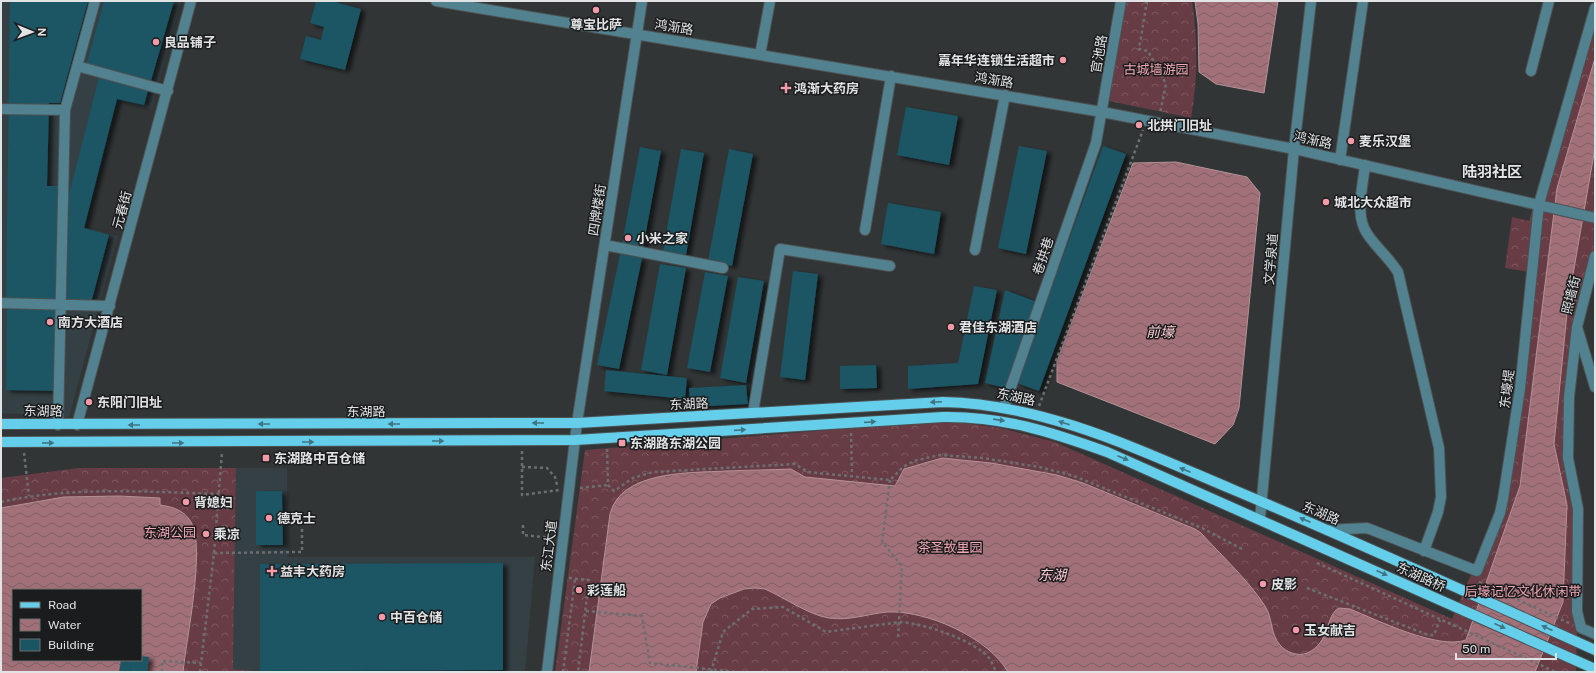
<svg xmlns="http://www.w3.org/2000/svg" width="1596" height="673" font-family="'Public Sans','Noto Sans SC',sans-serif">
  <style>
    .built { fill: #354044 }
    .forest { fill: url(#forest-crowns); fill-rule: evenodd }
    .water { fill: url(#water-waves); stroke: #b59298; fill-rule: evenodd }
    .building { fill: #1a5564; filter: url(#shadow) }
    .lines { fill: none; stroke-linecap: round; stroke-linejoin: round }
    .minor-casing { stroke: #4d5152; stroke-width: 12 }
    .major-casing { stroke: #4d5152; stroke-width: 12 }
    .path { stroke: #6c6f70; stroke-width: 2.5; stroke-dasharray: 3 3; stroke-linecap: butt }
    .minor { stroke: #52818f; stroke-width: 10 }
    .major { stroke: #64ceeb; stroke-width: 10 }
    .oneway { fill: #3f7584 }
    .poi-dot { fill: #f39aa9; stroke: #1a1c1d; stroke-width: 1.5 }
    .labels { text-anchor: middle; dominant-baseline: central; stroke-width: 3; stroke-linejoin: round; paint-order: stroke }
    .poi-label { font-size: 13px; font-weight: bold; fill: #e1e3e4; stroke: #1a1c1d; text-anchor: start }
    .street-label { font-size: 13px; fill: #e1e3e4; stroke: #1a1c1d }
    .park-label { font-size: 13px; fill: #f4a6b3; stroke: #1a1c1d }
    .water-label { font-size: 14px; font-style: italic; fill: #fccad1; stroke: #1a1c1d }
    .quarter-label { font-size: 15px; font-weight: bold; fill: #e1e3e4; stroke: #1a1c1d }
  </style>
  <defs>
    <pattern id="forest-crowns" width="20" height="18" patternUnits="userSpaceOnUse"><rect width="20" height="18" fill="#683c44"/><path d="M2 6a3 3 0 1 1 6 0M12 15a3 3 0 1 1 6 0" fill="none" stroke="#7d585f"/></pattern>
    <pattern id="water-waves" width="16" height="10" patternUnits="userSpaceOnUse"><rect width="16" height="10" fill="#a27078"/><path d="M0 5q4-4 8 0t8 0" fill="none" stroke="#7c5e63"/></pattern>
    <filter id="shadow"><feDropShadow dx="4.5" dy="2.5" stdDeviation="2" flood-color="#0009"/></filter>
  </defs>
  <rect width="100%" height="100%" fill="#313536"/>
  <path class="built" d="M1,1h180l-29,108 -34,-9 -32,127 32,9 -49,181 -68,-4z
    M236,468h51v89h248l-10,115h-259l-33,-3z"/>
  <path class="forest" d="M1126,1h66c6,39 6,78 -1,117l-82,-17z
    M1595,1v265l-17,62 -8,130 9,82 -3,132h-1021l30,-222 316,-26 55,-2 45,6 54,14 397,177 48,-112 29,-235 -24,-4 7,-51 17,4z
    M79,468h157l-3,201 32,3h-264v-194zM13,590h128v70h-128z"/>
  <path class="water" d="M1195,1h83l-14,92 -48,-9 -17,-12 -1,-48z
    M1595,58v90l-27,155 -14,141 13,61 -4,97 -28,70h-527c-20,-35 -82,-62 -121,-60 -20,2 -38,9 -58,6 -20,-3 -44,-20 -64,-29l-10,-1 -11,1 -24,9 -9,6 -8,18 -7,50h-107l21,-158c11,-44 81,-41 116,-43 22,-1 44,-1 65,-2l14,8 90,9 9,-17 38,-11 49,5 66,12 26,8 112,46 6,4c19,21 49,49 64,73 8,12 5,28 15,39 6,7 18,12 27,8 24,-10 18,-38 32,-45l11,1c27,11 88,41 116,31l54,-154 37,-298z
    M1176,162l71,15 13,16 -21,215 -6,17 -18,19 -158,-62v-21l76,-198z
    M119,496l41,2v7c13,2 24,5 31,17 15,24 -5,119 -8,150h-182v-164l63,-11zM13,590h128v70h-128z"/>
  <path class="building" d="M10,1h78l-28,102h-11l-2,83h11l-3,115h-49z
    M104,1h70l-30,104 -27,-6 -33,129 25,7 -18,68 -24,2 2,-111 32,-124 -15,-4z
    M316,1h15l30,8 -16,61 -45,-11 6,-23 15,4 3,-13 -14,-4z
    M906,107l52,9 -9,49 -52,-10z
    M1019,146l28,5 -21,103 -28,-6z
    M1103,146l23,8 -87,237 -22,-8z
    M640,147l21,4 -18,97 -21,-4z
    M681,149l23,4 -18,102 -23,-4z
    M729,149l24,5 -21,112 -24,-5z
    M888,203l53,9 -7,42 -53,-10z
    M620,254l22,4 -23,111 -22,-4z
    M660,264l26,4 -19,107 -26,-5z
    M793,271l25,3 -13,106 -25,-3z
    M705,272l23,4 -18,96 -23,-4z
    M738,277l26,4 -18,102 -26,-5z
    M974,286l23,4 -19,94 -70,5v-23l50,-3z
    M1005,290l32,12 -31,86 -21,-5z
    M7,306l49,1 -1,84 -49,-1z
    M876,365l1,23 -37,1v-23z
    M606,370l81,8 -2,21 -81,-8z
    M746,385l2,19 -58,3 -1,-19z
    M256,491h26l1,54h-27z
    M503,563v107l-243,1v-107z
    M141,656l8,1 -2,15h-28l2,-12h20z"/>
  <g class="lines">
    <defs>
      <path id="minor" d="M436,1l666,111 192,37 301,69
        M760,55l10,-54
        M77,66l91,25
        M1531,71l18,-70
        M1,109l64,1
        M1340,160l23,-159
        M1365,165c-2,22 -11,51 3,70 9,13 21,23 30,37l41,176 2,49 -3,15 -14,39
        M865,230l26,-154
        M605,245l118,23
        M975,250l30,-155
        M1595,256l-18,71 18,60
        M1,303l109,3
        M1577,327l-8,70 -1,61 10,51 -1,102 4,17 14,6
        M1004,407l92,-264 25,-142
        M753,413l27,-164 110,17
        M58,425l7,-315 30,-109
        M77,425l114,-424
        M1260,519l34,-370 17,-148
        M1327,530l40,-2 110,43 23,-58 3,-14 17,-110 19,-185 56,-196
        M547,672l30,-249 65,-422"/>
      <path id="major" d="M1,424l576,-1 366,-21c103,2 198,49 291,88 121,51 241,106 361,160
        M1,442l574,-2 368,-23c60,-1 108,15 164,35l488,217"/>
    </defs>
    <use href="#minor" class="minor-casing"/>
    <use href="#major" class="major-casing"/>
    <path class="path" d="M1147,1l-8,48 9,2 18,33 -6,29
      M1039,406l104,-276
      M851,433l1,43
      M607,449l1,36 6,6 19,-13 20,-6 142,-8 13,8 82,8 13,-13 11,-6 25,-6 44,3 56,9 35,9 69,28 59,24 40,21
      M522,451v44l37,-5
      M24,453l5,43
      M522,467l25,1 8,9 2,8
      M890,480l-8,62 20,24 -4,73
      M580,488l28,-3
      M1,502c72,-16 146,-10 219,-8
      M523,525v10l29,3
      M214,553l88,-1v-24
      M1317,563l239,109
      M569,578l20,2 -11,92
      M1479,582l90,41
      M1307,588l121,47h6l6,-15
      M586,611l56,5 8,47 87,9
      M132,672h6
      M162,672v-11l39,2
      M200,672l14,-119 8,-101
      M563,672l12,-93
      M711,672l12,-40 29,-23 31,-2 43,25 74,-10c23,1 74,18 89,36 3,4 5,10 7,14"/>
    <use href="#minor" class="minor"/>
    <use href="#major" class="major"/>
  </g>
  <defs><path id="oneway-solid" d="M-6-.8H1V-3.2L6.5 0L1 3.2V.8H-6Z"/></defs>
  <g class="oneway">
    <use href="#oneway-solid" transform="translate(936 402) rotate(177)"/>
    <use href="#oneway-solid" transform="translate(999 420) rotate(8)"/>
    <use href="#oneway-solid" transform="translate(870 422) rotate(-4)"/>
    <use href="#oneway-solid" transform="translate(538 423) rotate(180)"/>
    <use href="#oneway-solid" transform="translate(1064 423) rotate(-162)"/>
    <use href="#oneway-solid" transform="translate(264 424) rotate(180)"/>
    <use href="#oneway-solid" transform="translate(394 424) rotate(180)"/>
    <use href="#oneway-solid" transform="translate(134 425) rotate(180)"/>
    <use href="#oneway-solid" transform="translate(740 430) rotate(-4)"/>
    <use href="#oneway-solid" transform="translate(438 441)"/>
    <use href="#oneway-solid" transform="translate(308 442)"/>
    <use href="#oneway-solid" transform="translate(48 443) rotate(1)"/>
    <use href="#oneway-solid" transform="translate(178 443)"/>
    <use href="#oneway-solid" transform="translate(1123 458) rotate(23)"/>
    <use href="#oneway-solid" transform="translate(1185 470) rotate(-157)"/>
    <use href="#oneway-solid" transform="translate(1305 520) rotate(-157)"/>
    <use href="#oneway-solid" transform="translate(1382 573) rotate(24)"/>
    <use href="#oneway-solid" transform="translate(1500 626) rotate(24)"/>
    <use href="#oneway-solid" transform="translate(1547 628) rotate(-156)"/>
  </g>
  <g class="poi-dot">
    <circle cx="596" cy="10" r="4"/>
    <circle cx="156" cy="42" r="4"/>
    <circle cx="1063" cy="60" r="4"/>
    <path d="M784 82h4v4h4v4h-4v4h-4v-4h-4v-4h4z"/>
    <circle cx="1139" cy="125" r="4"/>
    <circle cx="1351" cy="141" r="4"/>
    <circle cx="1326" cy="202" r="4"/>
    <circle cx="628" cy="238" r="4"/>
    <circle cx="50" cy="322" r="4"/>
    <circle cx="951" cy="327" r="4"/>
    <circle cx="89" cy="402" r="4"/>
    <rect x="618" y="439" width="8" height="8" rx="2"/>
    <rect x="262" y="454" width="8" height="8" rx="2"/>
    <circle cx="186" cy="502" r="4"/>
    <circle cx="269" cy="518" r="4"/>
    <circle cx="206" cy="534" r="4"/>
    <path d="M270 565h4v4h4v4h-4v4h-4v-4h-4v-4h4z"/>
    <circle cx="1263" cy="584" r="4"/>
    <circle cx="579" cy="590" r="4"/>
    <circle cx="382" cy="617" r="4"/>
    <circle cx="1296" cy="630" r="4"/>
  </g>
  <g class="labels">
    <g class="poi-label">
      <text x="596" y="24" text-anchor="middle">尊宝比萨</text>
      <text x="164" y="42">良品铺子</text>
      <text x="1055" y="60" text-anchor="end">嘉年华连锁生活超市</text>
      <text x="794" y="88">鸿渐大药房</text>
      <text x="1147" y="125">北拱门旧址</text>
      <text x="1359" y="141">麦乐汉堡</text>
      <text x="1334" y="202">城北大众超市</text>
      <text x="636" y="238">小米之家</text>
      <text x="58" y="322">南方大酒店</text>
      <text x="959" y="327">君佳东湖酒店</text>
      <text x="97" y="402">东阳门旧址</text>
      <text x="630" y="443">东湖路东湖公园</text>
      <text x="274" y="458">东湖路中百仓储</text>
      <text x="194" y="502">背媳妇</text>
      <text x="277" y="518">德克士</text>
      <text x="214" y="534">乘凉</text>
      <text x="280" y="571">益丰大药房</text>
      <text x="1271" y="584">皮影</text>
      <text x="587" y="590">彩莲船</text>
      <text x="390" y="617">中百仓储</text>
      <text x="1304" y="630">玉女献吉</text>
    </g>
    <g class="street-label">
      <text transform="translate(674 27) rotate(9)">鸿渐路</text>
      <text transform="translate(1099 54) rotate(-80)">官池路</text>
      <text transform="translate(994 80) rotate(9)">鸿渐路</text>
      <text transform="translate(1313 140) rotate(13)">鸿渐路</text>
      <text transform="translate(122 210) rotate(-75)">元春街</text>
      <text transform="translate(597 210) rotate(-81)">四牌楼街</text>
      <text transform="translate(1043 256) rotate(-71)">卷拱巷</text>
      <text transform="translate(1271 259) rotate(-85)">文学泉道</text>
      <text transform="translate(1571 295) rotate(-76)">照墙街</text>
      <text transform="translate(1507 389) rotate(-83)">东壕堤</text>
      <text transform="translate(1016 397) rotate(12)">东湖路</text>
      <text transform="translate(689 404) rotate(-3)">东湖路</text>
      <text transform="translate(43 411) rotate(1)">东湖路</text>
      <text x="366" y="411">东湖路</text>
      <text transform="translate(1321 513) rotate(23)">东湖路</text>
      <text transform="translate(549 546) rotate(-83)">东江大道</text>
      <text transform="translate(1421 577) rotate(24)">东湖路桥</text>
    </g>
    <g class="park-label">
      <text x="1156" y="69">古城墙游园</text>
      <text x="170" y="532">东湖公园</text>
      <text x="950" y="547">茶圣故里园</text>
      <text x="1523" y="591">后壕记忆文化休闲带</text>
    </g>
    <g class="water-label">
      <text x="1160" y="332">前壕</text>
      <text x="1052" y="575">东湖</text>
    </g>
    <g class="quarter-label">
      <text x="1492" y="171">陆羽社区</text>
    </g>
  </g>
  <rect width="1596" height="673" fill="none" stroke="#e1e3e4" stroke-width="4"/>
  <rect x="12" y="589" width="130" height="72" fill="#1a1c1d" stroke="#6a6c6d"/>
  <rect x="20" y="602" width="20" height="6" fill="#64ceeb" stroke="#6a6c6d"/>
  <text x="48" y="609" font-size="12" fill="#e1e3e4">Road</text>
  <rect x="20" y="619" width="20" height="12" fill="url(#water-waves)" stroke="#6a6c6d"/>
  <text x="48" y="629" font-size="12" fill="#e1e3e4">Water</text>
  <rect x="20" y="639" width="20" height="12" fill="#1a5564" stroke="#6a6c6d"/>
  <text x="48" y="649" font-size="12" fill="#e1e3e4">Building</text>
  <g transform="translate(32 32) rotate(91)" stroke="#1a1c1d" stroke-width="3" paint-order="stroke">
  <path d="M0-3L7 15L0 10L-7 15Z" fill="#e1e3e4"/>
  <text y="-6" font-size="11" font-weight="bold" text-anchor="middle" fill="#e1e3e4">N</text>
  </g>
  <path d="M1456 653v6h100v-6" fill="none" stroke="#e1e3e4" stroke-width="2"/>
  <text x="1462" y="653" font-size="12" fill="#e1e3e4" stroke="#1a1c1d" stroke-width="3" paint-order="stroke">50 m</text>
</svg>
